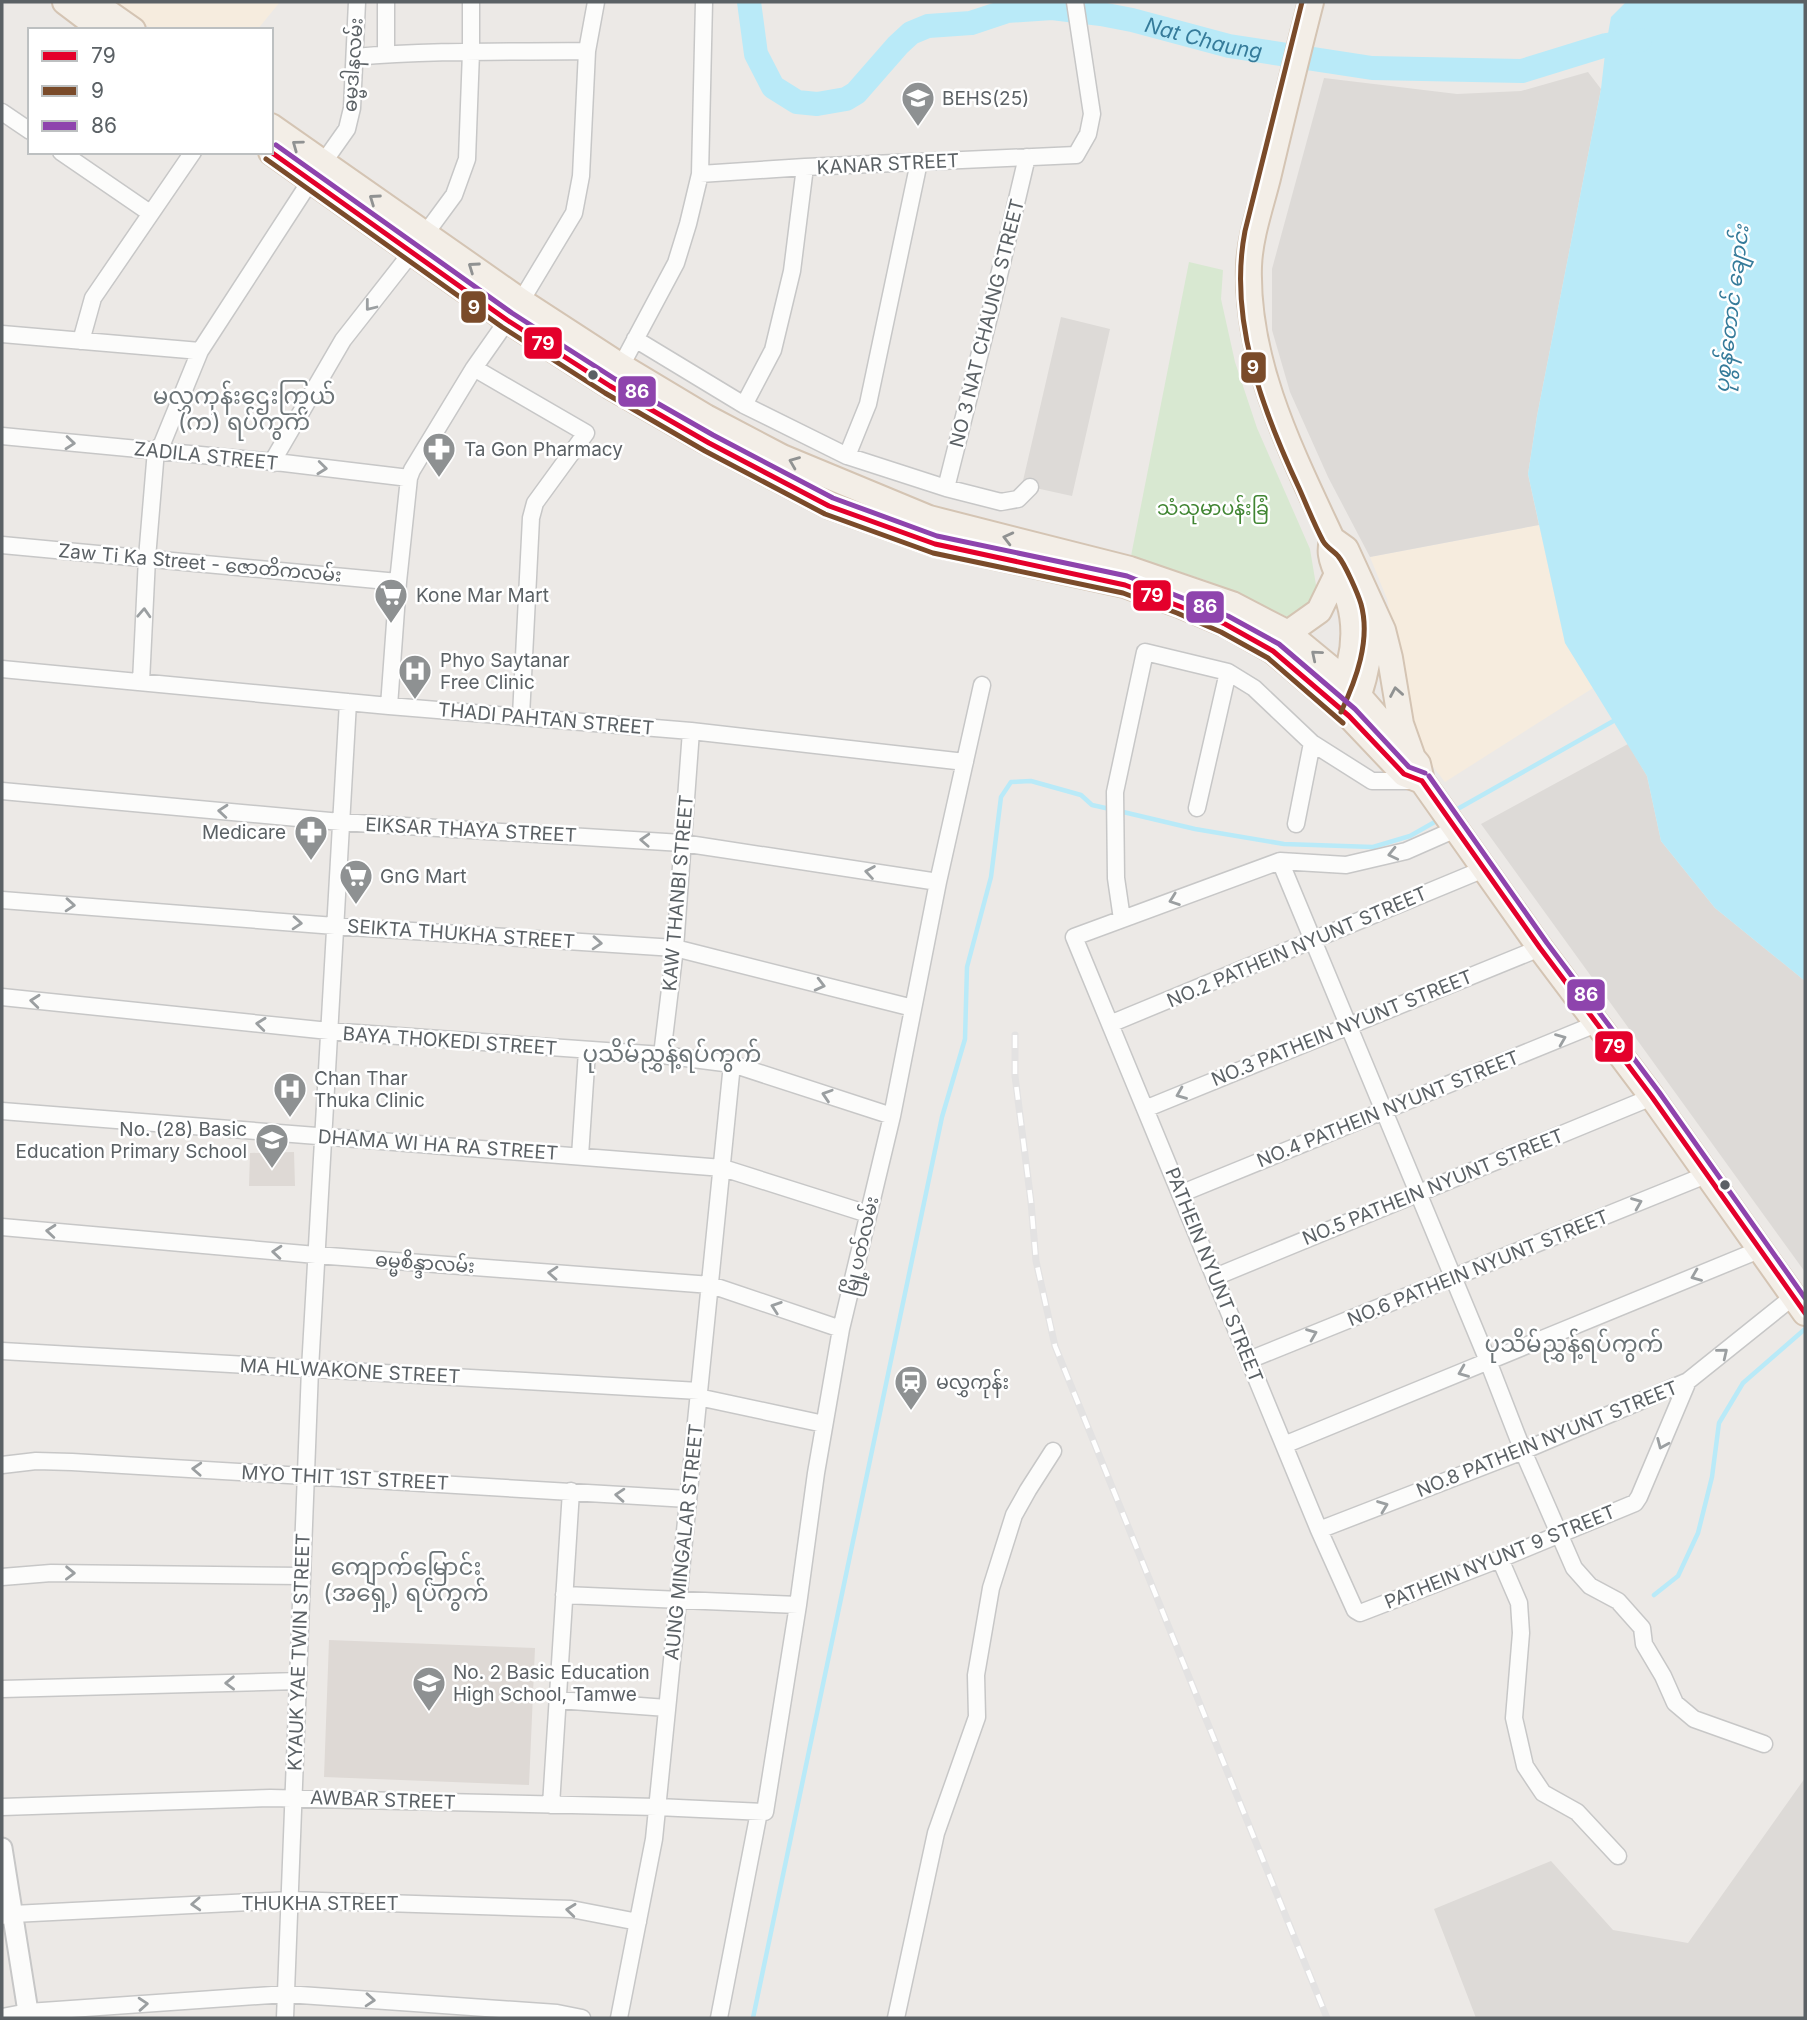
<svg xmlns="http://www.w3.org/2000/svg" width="1807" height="2020" font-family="Inter,'Noto Sans Myanmar',sans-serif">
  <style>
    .commercial { fill: #f6ecde }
    .industrial { fill: #dddad7 }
    .education { fill: #ded9d5 }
    .green { fill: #d8e8d1 }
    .water { fill: #b9eaf8 }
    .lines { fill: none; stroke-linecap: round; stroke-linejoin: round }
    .stream { stroke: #b9eaf8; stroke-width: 4.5 }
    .river { stroke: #b9eaf8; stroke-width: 24 }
    .minor-casing { stroke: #c7c7c7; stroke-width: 19 }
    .tertiary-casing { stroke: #c7c7c7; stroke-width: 23 }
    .primary-casing { stroke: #d4c4b3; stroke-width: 28 }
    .minor { stroke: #fcfcfb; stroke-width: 16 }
    .tertiary { stroke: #fcfcfb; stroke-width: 19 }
    .primary { stroke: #f3eee7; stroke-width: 24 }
    .rail-casing { stroke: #e3e2e2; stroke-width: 7 }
    .rail { stroke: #fff; stroke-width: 4.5; stroke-dasharray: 13; stroke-linecap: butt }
    .bus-1-casing { stroke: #fff; stroke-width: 10 }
    .bus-2-casing { stroke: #fff; stroke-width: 10 }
    .bus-3-casing { stroke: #fff; stroke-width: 10 }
    .bus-1 { stroke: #e4002b; stroke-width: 5 }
    .bus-2 { stroke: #7a4b2a; stroke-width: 5 }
    .bus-3 { stroke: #8e44ad; stroke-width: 5 }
    .oneway { stroke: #909292 }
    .oneway2 { stroke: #9b9fa1 }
    .bus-dot { fill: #5b6165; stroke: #fff; stroke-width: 2.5 }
    .labels { text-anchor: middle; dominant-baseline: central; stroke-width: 5; stroke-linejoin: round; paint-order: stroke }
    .street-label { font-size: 19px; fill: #5b6165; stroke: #fff }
    .poi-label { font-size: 19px; fill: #5b6165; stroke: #fff; text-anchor: start }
    .park-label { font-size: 19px; fill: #408532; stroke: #fff }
    .water-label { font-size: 21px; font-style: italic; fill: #357b9a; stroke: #fff }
    .quarter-label { font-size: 23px; fill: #6c7477; stroke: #fff }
    .line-badge { stroke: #fff; stroke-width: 2.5 }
    .badge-label { font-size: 19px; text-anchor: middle; font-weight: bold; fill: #fff }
  </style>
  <rect width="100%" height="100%" fill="#ece9e6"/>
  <path class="commercial" d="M115,2h165l-23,28h-104z
    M1539,525l26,118 28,45 -148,94 -29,-37 -29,-146 -17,-42z"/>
  <path class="industrial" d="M1588,72l13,17 -64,327 -9,58 11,51 -169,32 -42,-80 -38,-85 -18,-62v-61l52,-191 133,16 64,-3z
    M1061,317l49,12 -38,167 -50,-11z
    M1628,744l19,32 14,65 54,67 90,73v291l-324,-448z
    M1805,1778v240h-329l-42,-109 117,-48 62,69 75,13z"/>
  <path class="education" d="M294,1152l1,34h-46l1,-33z
    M329,1640l206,8 -6,137 -205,-8z"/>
  <path class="green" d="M1189,262l34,8 -2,29 14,63 22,66 53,121 7,42 -1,11 -24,17 -84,-38 -77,-25z"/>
  <path class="water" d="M1626,2h179v979l-90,-73 -54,-67 -14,-65 -82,-133 -37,-169 9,-58 64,-327 5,-44 5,-28z"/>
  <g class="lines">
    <path class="stream" d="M1119,811l76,18 89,15 89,3 37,-11 30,-17
      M1454,811l163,-92
      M1654,1595l24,-19 20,-43 14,-56 7,-54 24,-40 62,-54
      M753,2018l189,-901 23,-78 2,-72 24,-90 10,-80 10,-15 20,-1 50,14 11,10 18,4"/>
    <path class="river" id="s1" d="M749,2l7,52 17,33 24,15 20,2 29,-5 10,-6 42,-48 13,-12 17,-7 43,-3 36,-12 45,-3 49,6 31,6 97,26 143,22 150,3 84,-26 34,-5"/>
    <defs>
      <path id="minor" d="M386,54v-52
        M355,57c77,-7 155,-5 232,-6
        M2,112l28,19
        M61,152l89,61
        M700,174l105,-7 271,-12 12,-21 4,-20 -17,-112
        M2,334l198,17
        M635,339l109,66 103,51 99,32 55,14 17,-3 12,-12
        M81,341l12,-43 100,-146
        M621,366l55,-103 12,-39 12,-50 4,-172
        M474,368l112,65 -51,70 -4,15 -10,198
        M744,405l29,-55 19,-79 13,-104
        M2,436l282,27 125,15
        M156,450l6,-6 38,-93 111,-171 36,-51 5,-21 5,-106
        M847,456l21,-52 51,-242
        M274,463l1,-6 68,-117 69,-88 42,-57 13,-36 4,-107v-50
        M946,488l46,-183 35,-148
        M2,545l396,37
        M2,669l387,37 302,25 274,31
        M141,682l6,-124 9,-108
        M389,706l9,-124 11,-104 3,-8 62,-102 47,-67 53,-88 7,-37 6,-125 9,-49
        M2,791l339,31 341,21 256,39
        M1197,808l31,-136
        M1296,824l16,-81
        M1456,829l-50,22 -60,14 -66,-4 -206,76 245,593 36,80 5,3 140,-54 135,-56 4,-6 49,-116
        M1280,861l208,500 35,90 51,117 16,18 28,15 24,27 2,16 19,32 12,27 19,16 70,25
        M2,900l333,26 340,22 238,60
        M1122,919l-6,-41 -1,-86 30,-140 83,20 26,16 58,55 60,38h41
        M2,997l327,34 333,24 70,9 160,52
        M1110,1024l374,-155
        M662,1055l13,-107 16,-217
        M1145,1109l395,-161
        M2,1111l721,57 145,46
        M580,1156l7,-105
        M1180,1194l416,-170
        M2,1227l314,28 395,30 130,44
        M1215,1277l437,-180
        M2,1351l697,40
        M1249,1360l457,-185
        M698,1397l126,27
        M1284,1445l475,-195
        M2,1465l34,-4 36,1 616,37
        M1319,1530l204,-79 165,-70 106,-85
        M1500,1559l19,44 2,30 -7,85 11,48 18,27 34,19 41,44
        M2,1577l49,-4 251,3
        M564,1595l234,10
        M2,1689l296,-8
        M558,1700l109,8
        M551,1805l20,-314
        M2,1807l268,-9 387,9 108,5 33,-207 18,-132 25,-144 51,-213 46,-234 44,-197
        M2,1916l11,-2 277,-14 281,9 67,13
        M2,2017l26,-5 258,-18 271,19 25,5
        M285,2018l25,-649 38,-667
        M619,2018l35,-179 78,-775
        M719,2018l40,-206
        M896,2018l40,-185 41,-116 -1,-42 15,-87 23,-73 14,-25 25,-39"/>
      <path id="tertiary" d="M2,1848l27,170"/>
      <path id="primary" d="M65,2l37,28
        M93,2l40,28
        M1311,2c-15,58 -29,117 -43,176 -7,28 -18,59 -19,88 -3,97 43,187 83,273 -1,5 -2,11 -1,16 2,15 14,32 18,47 9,31 3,63 -10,91
        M271,126l250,175 100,65 85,51 76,40 147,61 201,51 102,35 56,29 57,47 68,78
        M271,152l236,168 103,66 99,57 120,63 106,38 190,41 55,20 45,19 48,27 76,65 55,58 18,7
        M1332,539l14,10 37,81 7,28 11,66 12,34 5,6 4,17 118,167 112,149 153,216
        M1288,633l31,-22 19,-39
        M1358,698c9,-27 14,-52 13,-81"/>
    </defs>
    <use href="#minor" class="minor-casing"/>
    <use href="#tertiary" class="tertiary-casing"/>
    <use href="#primary" class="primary-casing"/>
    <use href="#minor" class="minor"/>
    <use href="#tertiary" class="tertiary"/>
    <use href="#primary" class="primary"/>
    <defs>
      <path id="rail" d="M1015,1035v41l16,126 5,59 19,85 272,672"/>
    </defs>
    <use href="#rail" class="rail-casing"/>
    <use href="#rail" class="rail"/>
    <defs>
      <path id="bus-1" d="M271,152l236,168 103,66 99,57 120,63 106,38 190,41 100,39 48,27 76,65 55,58 18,7
        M1422,781l118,167 112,149 153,216"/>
      <path id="bus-2" d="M1302,2l-57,229c-17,88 17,178 54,257 8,18 15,36 24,53 4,7 11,10 15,15 7,8 20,38 23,48 10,36 -5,76 -20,108
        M266,159l236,168 103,66 100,58 120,63 108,39 190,40 54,20 44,19 47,26 75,65"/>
      <path id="bus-3" d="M276,145l236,168 103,66 98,56 120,63 104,38 190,40 101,40 51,28 76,65 54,58 16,6
        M1429,776l118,167 112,149 146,206"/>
    </defs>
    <use href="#bus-1" class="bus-1-casing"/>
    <use href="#bus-2" class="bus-2-casing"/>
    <use href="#bus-3" class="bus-3-casing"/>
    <use href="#bus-1" class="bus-1"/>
    <use href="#bus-2" class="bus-2"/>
    <use href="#bus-3" class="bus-3"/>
  </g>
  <defs><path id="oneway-chevron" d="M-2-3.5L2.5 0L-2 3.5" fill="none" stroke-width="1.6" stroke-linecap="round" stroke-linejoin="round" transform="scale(1.75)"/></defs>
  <g class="oneway">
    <use href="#oneway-chevron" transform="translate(297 145) rotate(-144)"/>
    <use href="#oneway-chevron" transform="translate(374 199) rotate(-145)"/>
    <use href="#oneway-chevron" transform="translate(473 267) rotate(-145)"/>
    <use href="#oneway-chevron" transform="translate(794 462) rotate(-158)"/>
    <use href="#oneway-chevron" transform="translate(1008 538) rotate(-166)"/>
    <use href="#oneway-chevron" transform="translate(1316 655) rotate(-140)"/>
    <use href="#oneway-chevron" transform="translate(1396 692) rotate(-100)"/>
  </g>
  <g class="oneway2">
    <use href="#oneway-chevron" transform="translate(370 306) rotate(128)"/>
    <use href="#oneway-chevron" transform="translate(70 443) rotate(5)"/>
    <use href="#oneway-chevron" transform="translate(322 468) rotate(6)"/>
    <use href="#oneway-chevron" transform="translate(144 613) rotate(-87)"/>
    <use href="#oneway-chevron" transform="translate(223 811) rotate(-175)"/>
    <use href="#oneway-chevron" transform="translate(645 840) rotate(-177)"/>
    <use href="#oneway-chevron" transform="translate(1393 854) rotate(167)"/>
    <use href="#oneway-chevron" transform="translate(870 872) rotate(-171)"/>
    <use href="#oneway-chevron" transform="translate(1174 900) rotate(160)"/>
    <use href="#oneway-chevron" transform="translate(70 905) rotate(4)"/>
    <use href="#oneway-chevron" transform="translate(297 923) rotate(4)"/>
    <use href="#oneway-chevron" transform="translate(597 943) rotate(4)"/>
    <use href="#oneway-chevron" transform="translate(820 985) rotate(14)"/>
    <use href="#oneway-chevron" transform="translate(35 1001) rotate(-174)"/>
    <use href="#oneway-chevron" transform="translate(261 1024) rotate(-174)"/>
    <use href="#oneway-chevron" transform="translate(1561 1039) rotate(-22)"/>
    <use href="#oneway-chevron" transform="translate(1181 1094) rotate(158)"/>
    <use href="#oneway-chevron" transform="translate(827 1095) rotate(-162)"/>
    <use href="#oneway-chevron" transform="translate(1637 1203) rotate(-22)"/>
    <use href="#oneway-chevron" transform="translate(51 1231) rotate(-175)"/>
    <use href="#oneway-chevron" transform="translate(277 1252) rotate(-175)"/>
    <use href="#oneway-chevron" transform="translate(553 1273) rotate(-176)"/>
    <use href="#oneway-chevron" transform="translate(1696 1276) rotate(158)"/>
    <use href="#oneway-chevron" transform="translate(776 1307) rotate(-161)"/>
    <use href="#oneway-chevron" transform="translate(1312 1334) rotate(-22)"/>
    <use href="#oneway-chevron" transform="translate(1723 1353) rotate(-39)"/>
    <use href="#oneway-chevron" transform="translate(1463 1372) rotate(158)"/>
    <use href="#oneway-chevron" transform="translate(1662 1444) rotate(113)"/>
    <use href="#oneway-chevron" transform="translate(197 1469) rotate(-177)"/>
    <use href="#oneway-chevron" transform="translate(620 1495) rotate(-176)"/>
    <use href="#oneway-chevron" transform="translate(1383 1506) rotate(-21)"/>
    <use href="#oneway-chevron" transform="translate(70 1573) rotate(1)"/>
    <use href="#oneway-chevron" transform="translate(230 1683) rotate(179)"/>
    <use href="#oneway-chevron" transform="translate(196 1904) rotate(177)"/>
    <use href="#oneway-chevron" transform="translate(571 1910) rotate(-174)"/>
    <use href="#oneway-chevron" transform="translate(370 2000) rotate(4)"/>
    <use href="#oneway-chevron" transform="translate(143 2004) rotate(-4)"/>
  </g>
  <defs>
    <symbol id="school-pin" viewBox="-11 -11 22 30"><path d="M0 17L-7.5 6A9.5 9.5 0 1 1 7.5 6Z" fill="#8e9192" stroke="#fff"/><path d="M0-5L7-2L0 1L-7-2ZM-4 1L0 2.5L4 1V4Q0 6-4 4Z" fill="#fff"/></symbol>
    <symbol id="pharmacy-pin" viewBox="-11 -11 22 30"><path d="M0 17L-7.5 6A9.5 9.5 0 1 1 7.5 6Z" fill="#8e9192" stroke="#fff"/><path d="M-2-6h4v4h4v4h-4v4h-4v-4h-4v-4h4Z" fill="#fff"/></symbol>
    <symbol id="supermarket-pin" viewBox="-11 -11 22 30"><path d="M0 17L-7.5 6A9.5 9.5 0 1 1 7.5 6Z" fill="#8e9192" stroke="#fff"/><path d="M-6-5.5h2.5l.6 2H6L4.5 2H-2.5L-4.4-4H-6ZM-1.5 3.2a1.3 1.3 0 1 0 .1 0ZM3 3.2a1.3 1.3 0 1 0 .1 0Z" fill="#fff"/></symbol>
    <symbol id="hospital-pin" viewBox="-11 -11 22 30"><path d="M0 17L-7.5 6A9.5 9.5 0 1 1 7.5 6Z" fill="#8e9192" stroke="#fff"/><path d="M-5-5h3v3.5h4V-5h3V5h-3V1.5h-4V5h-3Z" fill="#fff"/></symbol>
    <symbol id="station-pin" viewBox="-11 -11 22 30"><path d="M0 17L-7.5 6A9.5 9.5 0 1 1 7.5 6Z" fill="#8e9192" stroke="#fff"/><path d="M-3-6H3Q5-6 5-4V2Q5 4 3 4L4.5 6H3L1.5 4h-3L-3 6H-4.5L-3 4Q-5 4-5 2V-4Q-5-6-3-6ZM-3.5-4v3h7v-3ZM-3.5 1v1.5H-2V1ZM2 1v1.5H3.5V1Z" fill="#fff"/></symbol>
  </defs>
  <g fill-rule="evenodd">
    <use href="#school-pin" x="899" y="79" width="38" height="52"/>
    <use href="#pharmacy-pin" x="420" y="430" width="38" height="52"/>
    <use href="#supermarket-pin" x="372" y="576" width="38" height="52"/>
    <use href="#hospital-pin" x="396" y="652" width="38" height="52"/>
    <use href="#pharmacy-pin" x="292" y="813" width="38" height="52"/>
    <use href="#supermarket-pin" x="337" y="857" width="38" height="52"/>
    <use href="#hospital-pin" x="271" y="1070" width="38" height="52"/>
    <use href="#school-pin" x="253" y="1121" width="38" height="52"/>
    <use href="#station-pin" x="892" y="1363" width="38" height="52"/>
    <use href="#school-pin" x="410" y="1664" width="38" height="52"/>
  </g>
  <g class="bus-dot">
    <circle cx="593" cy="375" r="6"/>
    <circle cx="1725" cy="1185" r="6"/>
  </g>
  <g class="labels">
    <g class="street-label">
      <text transform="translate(353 65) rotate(-86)">ဓမ္မဒါနလမ်း</text>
      <text transform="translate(888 164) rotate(-3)">KANAR STREET</text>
      <text transform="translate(987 323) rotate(-76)">NO 3 NAT CHAUNG STREET</text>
      <text transform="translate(206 456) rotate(6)">ZADILA STREET</text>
      <text transform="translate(200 563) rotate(5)">Zaw Ti Ka Street - ဇောတိကလမ်း</text>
      <text transform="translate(546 719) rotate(5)">THADI PAHTAN STREET</text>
      <text transform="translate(471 830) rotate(3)">EIKSAR THAYA STREET</text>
      <text transform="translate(678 893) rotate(-85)">KAW THANBI STREET</text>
      <text transform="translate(461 934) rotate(4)">SEIKTA THUKHA STREET</text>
      <text transform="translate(1297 947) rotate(-23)">NO.2 PATHEIN NYUNT STREET</text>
      <text transform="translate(1342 1028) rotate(-22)">NO.3 PATHEIN NYUNT STREET</text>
      <text transform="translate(450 1041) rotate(4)">BAYA THOKEDI STREET</text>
      <text transform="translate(1388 1109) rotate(-22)">NO.4 PATHEIN NYUNT STREET</text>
      <text transform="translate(438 1145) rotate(4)">DHAMA WI HA RA STREET</text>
      <text transform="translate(1433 1187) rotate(-22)">NO.5 PATHEIN NYUNT STREET</text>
      <text transform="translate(861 1246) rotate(-77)">မြို့ပတ်လမ်း</text>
      <text transform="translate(425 1263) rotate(4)">ဓမ္မစိန္ဒာလမ်း</text>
      <text transform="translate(1478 1268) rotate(-22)">NO.6 PATHEIN NYUNT STREET</text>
      <text transform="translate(1214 1275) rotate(68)">PATHEIN NYUNT STREET</text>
      <text transform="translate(350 1371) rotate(3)">MA HLWAKONE STREET</text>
      <text transform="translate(1547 1439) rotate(-22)">NO.8 PATHEIN NYUNT STREET</text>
      <text transform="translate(345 1478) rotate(3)">MYO THIT 1ST STREET</text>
      <text transform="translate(684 1542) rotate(-84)">AUNG MINGALAR STREET</text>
      <text transform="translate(1500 1557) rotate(-22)">PATHEIN NYUNT 9 STREET</text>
      <text transform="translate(299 1652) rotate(-88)">KYAUK YAE TWIN STREET</text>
      <text transform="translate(383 1800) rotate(2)">AWBAR STREET</text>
      <text x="320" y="1903">THUKHA STREET</text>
    </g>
    <g class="poi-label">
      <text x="942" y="98">BEHS(25)</text>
      <text x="464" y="449">Ta Gon Pharmacy</text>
      <text x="416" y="595">Kone Mar Mart</text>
      <text x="440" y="660">Phyo Saytanar<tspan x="440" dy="22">Free Clinic</tspan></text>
      <text x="286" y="832" text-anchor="end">Medicare</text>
      <text x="380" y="876">GnG Mart</text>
      <text x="314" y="1078">Chan Thar<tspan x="314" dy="22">Thuka Clinic</tspan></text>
      <text x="247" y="1129" text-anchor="end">No. (28) Basic<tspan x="247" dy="22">Education Primary School</tspan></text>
      <text x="936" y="1382">မလွှကုန်း</text>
      <text x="453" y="1672">No. 2 Basic Education<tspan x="453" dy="22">High School, Tamwe</tspan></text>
    </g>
    <g class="park-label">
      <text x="1213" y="508">သံသုမာပန်းခြံ</text>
    </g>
    <g class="water-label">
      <text stroke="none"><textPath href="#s1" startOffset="560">Nat Chaung</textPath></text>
      <text transform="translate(1731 309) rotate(-83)">ပုစွန်တောင် ချောင်း</text>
    </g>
    <g class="quarter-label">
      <text x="244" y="396">မလွှကုန်းဌေးကြွယ်<tspan x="244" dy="26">(က) ရပ်ကွက်</tspan></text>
      <text x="672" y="1054">ပုသိမ်ညွှန့်ရပ်ကွက်</text>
      <text x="1574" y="1344">ပုသိမ်ညွှန့်ရပ်ကွက်</text>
      <text x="406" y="1567">ကျောက်မြောင်း<tspan x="406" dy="26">(အရှေ့) ရပ်ကွက်</tspan></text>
    </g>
  </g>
  <g class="line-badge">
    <rect x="460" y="290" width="27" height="34" rx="7" fill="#7a4b2a"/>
    <rect x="523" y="326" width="40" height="34" rx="7" fill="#e4002b"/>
    <rect x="1240" y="351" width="27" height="33" rx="7" fill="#7a4b2a"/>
    <rect x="617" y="375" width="40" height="33" rx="7" fill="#8e44ad"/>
    <rect x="1132" y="579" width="40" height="33" rx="7" fill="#e4002b"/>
    <rect x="1185" y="590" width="40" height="34" rx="7" fill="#8e44ad"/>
    <rect x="1566" y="978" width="40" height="34" rx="7" fill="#8e44ad"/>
    <rect x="1594" y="1030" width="40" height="33" rx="7" fill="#e4002b"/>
  </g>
  <g class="badge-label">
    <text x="474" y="314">9</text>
    <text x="543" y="350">79</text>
    <text x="1253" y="374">9</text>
    <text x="637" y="398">86</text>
    <text x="1152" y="602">79</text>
    <text x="1205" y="613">86</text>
    <text x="1586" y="1001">86</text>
    <text x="1614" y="1053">79</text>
  </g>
  <rect width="1807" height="2020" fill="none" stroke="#5b6165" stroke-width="7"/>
  <rect x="28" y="28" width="245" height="126" fill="#ffffff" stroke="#bdc0c1" stroke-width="2"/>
  <rect x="42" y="51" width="35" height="10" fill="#e4002b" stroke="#bdc0c1" stroke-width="2"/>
  <text x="91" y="63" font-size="21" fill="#5b6165">79</text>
  <rect x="42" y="86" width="35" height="10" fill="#7a4b2a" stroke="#bdc0c1" stroke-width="2"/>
  <text x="91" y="98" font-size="21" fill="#5b6165">9</text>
  <rect x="42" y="121" width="35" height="10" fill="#8e44ad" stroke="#bdc0c1" stroke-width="2"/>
  <text x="91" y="133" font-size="21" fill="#5b6165">86</text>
</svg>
